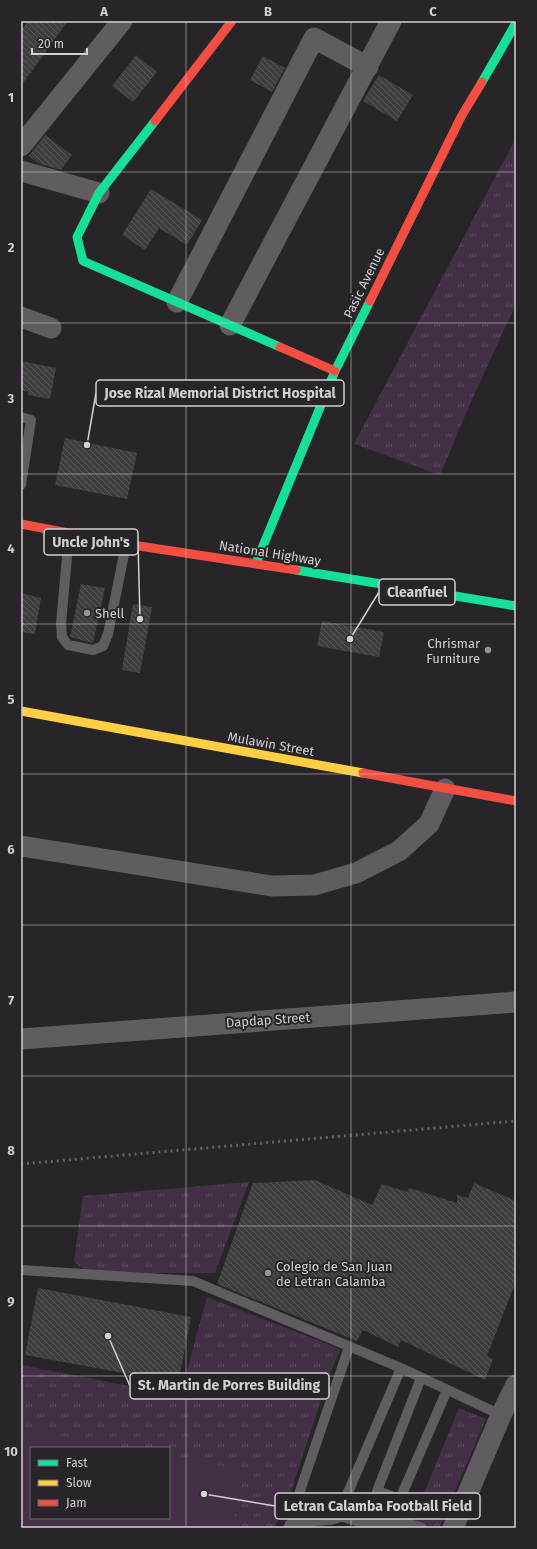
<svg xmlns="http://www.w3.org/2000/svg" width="537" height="1549" font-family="'Fira Sans',sans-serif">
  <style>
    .grass { fill: url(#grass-tufts); fill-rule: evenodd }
    .pitch { fill: #432f46 }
    .building { fill: url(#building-back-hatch) }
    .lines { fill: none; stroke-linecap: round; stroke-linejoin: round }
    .lane { stroke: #615c62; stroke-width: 10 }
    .street { stroke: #615c62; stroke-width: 21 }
    .fast { stroke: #16e098; stroke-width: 9 }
    .slow { stroke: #ffcf43; stroke-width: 9 }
    .jam { stroke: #f24e42; stroke-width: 9 }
    .rail { stroke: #666366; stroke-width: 3; stroke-dasharray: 2 4; stroke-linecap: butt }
    .grid { fill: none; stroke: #d3d0d3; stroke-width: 1; stroke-opacity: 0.55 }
    .poi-dot { fill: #979497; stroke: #282429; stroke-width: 1.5 }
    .labels { text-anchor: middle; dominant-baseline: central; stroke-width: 4; stroke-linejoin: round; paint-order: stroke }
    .street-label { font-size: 13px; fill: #d3d0d3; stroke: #282429 }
    .poi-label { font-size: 13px; fill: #d3d0d3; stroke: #282429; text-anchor: start }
    .leader { fill: none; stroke: #d3d0d3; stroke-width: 1.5 }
    .callout-dot { fill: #d3d0d3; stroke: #282429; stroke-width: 1.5 }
    .callout { fill: #282429; stroke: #d3d0d3; stroke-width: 1.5 }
    .callout-label { font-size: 14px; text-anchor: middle; font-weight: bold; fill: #d3d0d3 }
    .neatline { fill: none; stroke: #d3d0d3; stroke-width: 1.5 }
    .grid-label { font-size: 13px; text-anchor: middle; font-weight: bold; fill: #d3d0d3 }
  </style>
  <defs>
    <pattern id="grass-tufts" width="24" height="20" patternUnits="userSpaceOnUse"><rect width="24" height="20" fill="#432f46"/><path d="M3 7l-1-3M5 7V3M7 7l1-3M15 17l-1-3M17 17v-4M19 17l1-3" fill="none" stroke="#5d4c60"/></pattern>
    <pattern id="building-back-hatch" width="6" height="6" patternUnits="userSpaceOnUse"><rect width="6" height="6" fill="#3f3e3f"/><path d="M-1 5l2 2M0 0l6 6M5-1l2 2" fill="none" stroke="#5a595a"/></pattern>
  </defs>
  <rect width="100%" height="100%" fill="#272528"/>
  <path class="grass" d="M516,138v166l-46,100 -30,71 -86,-31z
    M249,1182l-34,91h-126l-15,-11 9,-66z
    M207,1297l133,52 -12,30 -42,128 -12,21h-253v-163l159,31zM31,1448h138v70h-138z
    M459,1408l27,11 -47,109 -29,-1z"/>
  <path class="pitch" d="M21,1428l104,20h-94v70h138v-62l76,15 -13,57h-211z"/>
  <path class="building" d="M28,21h40l-47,65v-55z
    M136,55l21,17 -24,30 -21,-16z
    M263,56l22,12 -13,24 -22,-12z
    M379,75l34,20 -16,26 -34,-20z
    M45,135l27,20 -11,15 -23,-7 -9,-7z
    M151,189l51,31 -15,25 -28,-17 -14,22 -23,-15z
    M21,361l35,7 -6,31 -22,-4v-3l-7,-2z
    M65,438l72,15 -10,46 -72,-14z
    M81,584l24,4 -12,55 -23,-6z
    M21,593l20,5 -6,36 -14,-2z
    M133,604l19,3 -12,66 -18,-3z
    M322,621l62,11 -5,25 -62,-11z
    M315,1180l57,25 10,-21 25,8 3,-4 47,15v-8l11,3 6,-15 42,18v80l-29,75 6,3 -8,21 -84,-40 -3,7 -35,-17 -6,11 -140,-57 36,-101z
    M38,1288l153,29 -13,66 -153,-28z"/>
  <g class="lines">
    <path class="lane" d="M21,417l10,3 -10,65
      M69,534l-8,90 1,13 6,8 25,5 10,-4 5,-12 18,-90
      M21,1270l172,11 208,87 -57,134 11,3
      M401,1368l100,47
      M421,1378l-44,113 23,8 47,-109
      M300,1491l49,-144
      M395,1519l27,9"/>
    <path class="street" d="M21,146l101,-125
      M21,171l78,22
      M177,302l137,-264 54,29
      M21,317l30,11
      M230,325l161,-304
      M21,846l251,40 42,-1 42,-12 43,-22 30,-27 16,-35
      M21,1039l495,-37
      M294,1528l16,-12 22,-2 10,-3 57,17
      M453,1528l48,-113 15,-30"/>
    <path class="fast" d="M482,82l34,-59
      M155,121l-56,72 -22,44 6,24 197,86
      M256,563l79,-192 35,-70
      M296,570l220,36"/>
    <path class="slow" d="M21,711l342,62"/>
    <path class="jam" d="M155,121l77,-100
      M370,301l91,-184 21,-35
      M280,347l55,24
      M21,524l105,20 170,26
      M363,773l153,28"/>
    <path class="rail" d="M21,1164l495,-43"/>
  </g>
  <path class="grid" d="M186,21v1507M351,21v1507M21,172h495M21,323h495M21,474h495M21,624h495M21,774h495M21,925h495M21,1076h495M21,1226h495M21,1376h495"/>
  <g class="poi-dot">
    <circle cx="87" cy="613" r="4"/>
    <circle cx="488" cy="650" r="4"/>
    <circle cx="268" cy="1273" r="4"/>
  </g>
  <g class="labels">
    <g class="street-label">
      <text transform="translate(364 283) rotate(-64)">Pasic Avenue</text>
      <text transform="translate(270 553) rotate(9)">National Highway</text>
      <text transform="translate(271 744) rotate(10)">Mulawin Street</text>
      <text transform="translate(268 1020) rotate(-4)">Dapdap Street</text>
    </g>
    <g class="poi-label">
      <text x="95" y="613">Shell</text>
      <text x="480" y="643" text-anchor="end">Chrismar<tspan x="480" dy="15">Furniture</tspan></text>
      <text x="276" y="1266">Colegio de San Juan<tspan x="276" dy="15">de Letran Calamba</tspan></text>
    </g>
  </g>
  <path class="leader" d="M87 445L96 393M140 619L138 542M350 639L379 592M108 1336L130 1386M204 1494L275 1506"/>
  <g class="callout-dot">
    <circle cx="87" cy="445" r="4"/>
    <circle cx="140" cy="619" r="4"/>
    <circle cx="350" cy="639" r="4"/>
    <circle cx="108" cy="1336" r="4"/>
    <circle cx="204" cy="1494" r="4"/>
  </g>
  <g class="callout">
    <rect x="96" y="380" width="248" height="26" rx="4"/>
    <rect x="44" y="529" width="94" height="26" rx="4"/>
    <rect x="379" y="579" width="76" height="26" rx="4"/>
    <rect x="130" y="1373" width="199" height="26" rx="4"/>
    <rect x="275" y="1493" width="205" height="26" rx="4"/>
  </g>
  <g class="callout-label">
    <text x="220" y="398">Jose Rizal Memorial District Hospital</text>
    <text x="91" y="547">Uncle John's</text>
    <text x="417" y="597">Cleanfuel</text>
    <text x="229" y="1390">St. Martin de Porres Building</text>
    <text x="378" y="1511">Letran Calamba Football Field</text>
  </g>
  <rect width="537" height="1549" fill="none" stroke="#282429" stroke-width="44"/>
  <rect x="30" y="1447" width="140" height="72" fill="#282429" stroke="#6c696d"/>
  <rect x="38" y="1460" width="20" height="6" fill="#16e098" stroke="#6c696d"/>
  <text x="66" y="1467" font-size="12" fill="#d3d0d3">Fast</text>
  <rect x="38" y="1480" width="20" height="6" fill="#ffcf43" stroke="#6c696d"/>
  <text x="66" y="1487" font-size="12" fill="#d3d0d3">Slow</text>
  <rect x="38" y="1500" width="20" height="6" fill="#f24e42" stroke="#6c696d"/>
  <text x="66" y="1507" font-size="12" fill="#d3d0d3">Jam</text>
  <path d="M32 48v6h55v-6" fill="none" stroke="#d3d0d3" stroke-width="2"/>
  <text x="38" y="48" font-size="12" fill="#d3d0d3" stroke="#282429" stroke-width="3" paint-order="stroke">20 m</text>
  <rect x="22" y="22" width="493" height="1505" class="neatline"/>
  <g class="grid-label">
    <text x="104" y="16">A</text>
    <text x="268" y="16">B</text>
    <text x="433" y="16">C</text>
    <text x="11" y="102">1</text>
    <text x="11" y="252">2</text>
    <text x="11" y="403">3</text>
    <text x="11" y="553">4</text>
    <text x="11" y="704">5</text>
    <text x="11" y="854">6</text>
    <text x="11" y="1005">7</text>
    <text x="11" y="1155">8</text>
    <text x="11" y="1306">9</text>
    <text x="11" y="1456">10</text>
  </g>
</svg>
